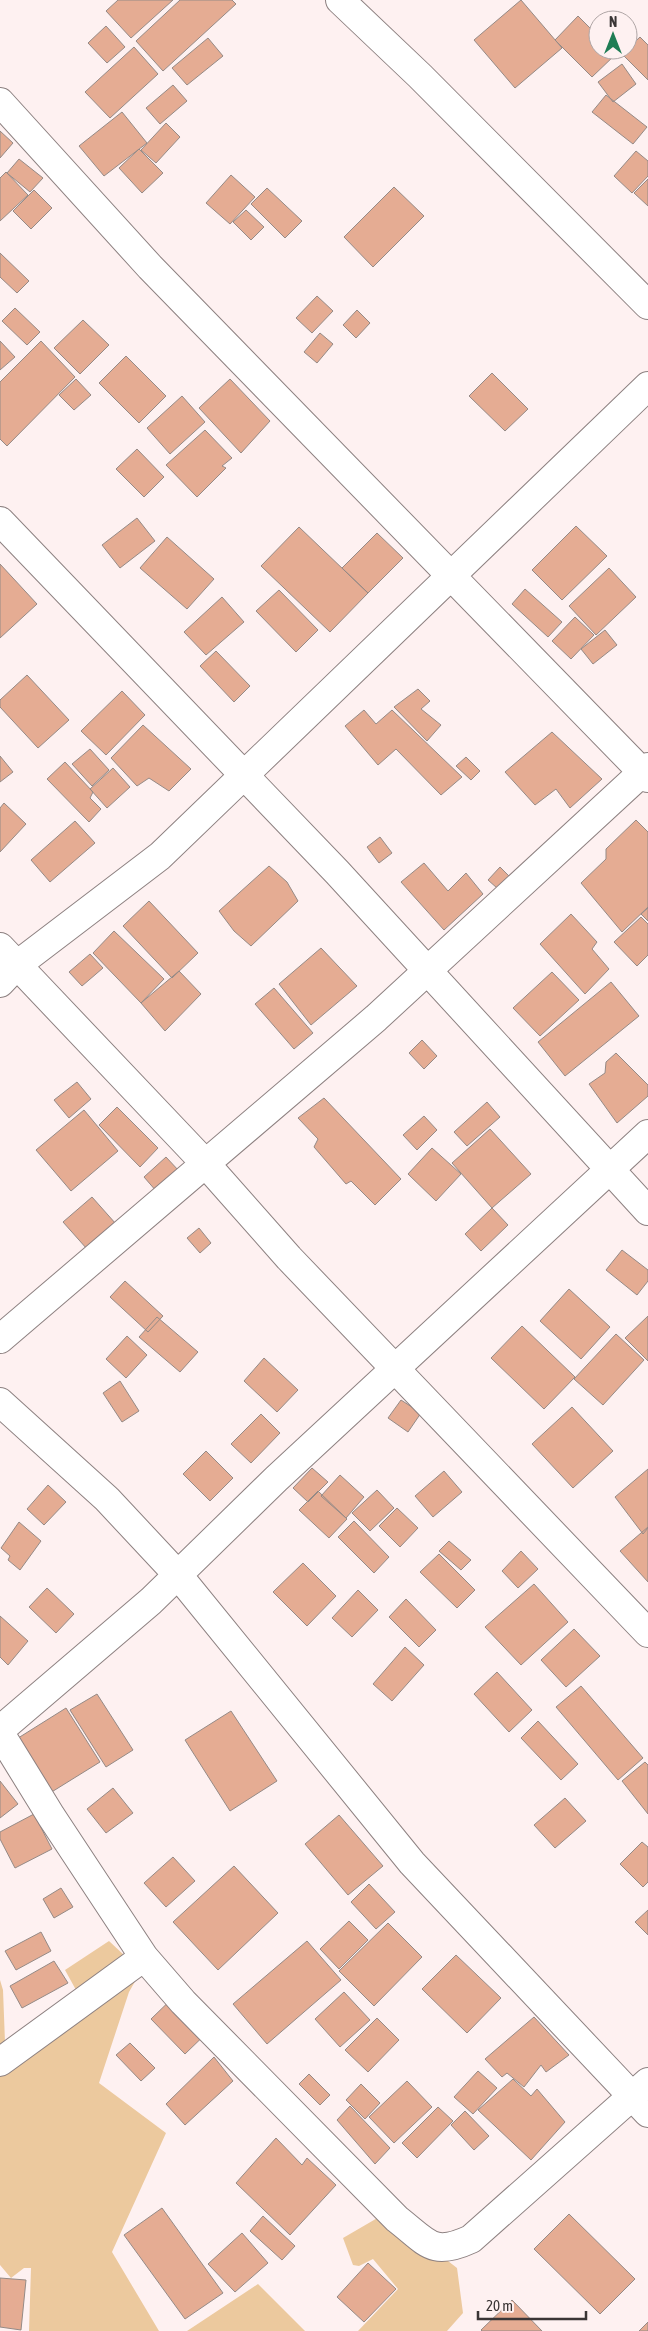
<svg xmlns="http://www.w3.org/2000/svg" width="648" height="2331" font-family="'Asap Condensed',sans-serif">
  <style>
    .green { fill: #ecc99e }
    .building { fill: #e5ac93; stroke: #958a86 }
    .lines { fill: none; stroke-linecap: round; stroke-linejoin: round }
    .minor-casing { stroke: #8d8181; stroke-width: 30 }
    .minor { stroke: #fff; stroke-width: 28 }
  </style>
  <rect width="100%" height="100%" fill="#fef1f1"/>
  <path class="green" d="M109,1941l32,30 -12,21 -30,91 67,50 -54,119 47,79h-130l2,-63h-7l-13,10 -11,-13v-285l3,10 2,52 71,-52 -11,-20z
    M386,2213l71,55 6,45 -16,18h-89l40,-42 -25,-30 -14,7 -6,-1 -10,-27z
    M258,2284l47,47h-118z"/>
  <path class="building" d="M118,0h55l-42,38 -25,-27z
    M180,0h52l4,4 -73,67 -27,-30z
    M521,0l41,48 -47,40 -41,-48z
    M578,16l20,20v14h14l4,4 -24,23 -37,-37z
    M106,26l19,21 -18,16 -19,-20z
    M640,37l8,8v35l-26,-26z
    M208,38l15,18 -36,29 -15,-17z
    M134,47l24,27 -48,44 -25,-26z
    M622,64l14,20 -23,18 -15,-20z
    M173,85l14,16 -27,23 -14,-16z
    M606,95l41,32 -14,17 -41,-32z
    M122,112l25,31 -43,33 -25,-30z
    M166,123l14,14 -24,26 -15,-13z
    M0,131l13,12 -13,15z
    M139,149l24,24 -21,20 -23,-25z
    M636,151l12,10v15l-16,17 -18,-17z
    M19,159l24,19 -13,14 -23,-19z
    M6,172l22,23 -28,26v-43z
    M231,175l24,22 -25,27 -24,-21z
    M648,179v27l-14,-13z
    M394,187l30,29 -51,51 -29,-30z
    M267,188l35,33 -17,17 -34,-34z
    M34,190l18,18 -21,21 -18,-18z
    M246,210l18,17 -13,13 -18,-18z
    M0,253l29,28 -12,12 -17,-16z
    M317,296l16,15 -21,22 -16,-15z
    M15,308l25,24 -13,13 -25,-24z
    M357,310l13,13 -14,15 -13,-13z
    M83,320l26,25 -29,29 -26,-26z
    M320,333l13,11 -16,19 -13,-11z
    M0,341l15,16 -15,13z
    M41,341l34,36 -68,69 -7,-7v-57z
    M126,356l40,40 -27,27 -40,-40z
    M492,373l36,36 -23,22 -36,-35z
    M76,379l15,16 -17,15 -15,-15z
    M230,379l40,42 -29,32 -42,-45z
    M182,396l23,26 -35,32 -23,-26z
    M205,430l27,28 -10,8 4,2 -29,29 -31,-32z
    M137,449l27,28 -20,20 -28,-28z
    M137,518l18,23 -35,27 -18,-23z
    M576,526l31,30 -45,44 -30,-30z
    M299,527l69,66 -38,39 -69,-66z
    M377,533l26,25 -35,35 -26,-25z
    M167,537l47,42 -27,30 -47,-41z
    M0,564l37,40 -37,34z
    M609,568l27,29 -40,38 -27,-29z
    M525,589l37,33 -14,15 -36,-33z
    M279,590l39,40 -22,22 -40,-41z
    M222,597l22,25 -38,33 -22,-23z
    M575,617l19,18 -23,24 -19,-18z
    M605,630l12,15 -24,19 -12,-15z
    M216,651l34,35 -16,16 -34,-36z
    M27,675l42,45 -31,28 -38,-41v-7z
    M418,689l12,12 -9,8 20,16 -14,16 -33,-34z
    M122,691l23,24 -39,40 -25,-24z
    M364,710l12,14 16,-14 70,67 -21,18 -45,-46 -18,16 -33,-39z
    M143,725l48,44 -22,22 -20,-13 -12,8 -26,-28z
    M552,732l50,47 -32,29 -14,-19 -21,16 -30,-33z
    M90,749l19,21 -17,16 -20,-22z
    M0,756l13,16 -13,10z
    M466,757l14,14 -9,9 -15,-14z
    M65,762l28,30 -3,6 11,11 -12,13 -42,-43z
    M113,768l17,19 -23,21 -17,-19z
    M4,803l22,21 -26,28v-44z
    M636,820l12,12v75l-26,25 -41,-49 25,-24v-10z
    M75,821l20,22 -45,39 -19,-22z
    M380,837l12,16 -13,10 -12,-16z
    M424,863l24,28 18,-18 17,21 -39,36 -43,-48z
    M269,866l18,16 11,19 -47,45 -17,-15 -15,-20z
    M500,867l9,9 -12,12 -9,-8z
    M149,901l49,52 -26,25 -49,-52z
    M648,908v13l-7,-7z
    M571,914l26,28 -5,7 17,20 -24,25 -45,-50z
    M641,917l7,7v31l-11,11 -23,-24z
    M114,931l50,48 -23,24 -48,-50z
    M321,948l36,38 -46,39 -32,-41z
    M90,954l13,14 -21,18 -13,-14z
    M179,971l22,23 -36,37 -24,-28z
    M552,972l27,28 -39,36 -27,-28z
    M611,982l28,34 -74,60 -27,-34z
    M274,988l39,45 -19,16 -39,-45z
    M422,1040l15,16 -13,13 -15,-16z
    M616,1053l32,32v11l-31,27 -28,-39 16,-11 1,-11z
    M77,1082l14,17 -22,19 -15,-18z
    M324,1098l77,81 -26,26 -24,-24 -5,3 -32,-37 4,-8 -20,-21z
    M487,1102l13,15 -33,29 -13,-14z
    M117,1107l41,41 -18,19 -41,-42z
    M84,1110l34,41 -47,40 -35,-41z
    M424,1116l13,14 -20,20 -14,-15z
    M490,1129l41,45 -39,34 -40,-45z
    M432,1148l29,26 -25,27 -28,-27z
    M166,1157l13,14 -22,21 -13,-15z
    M92,1197l24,27 -29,25 -24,-27z
    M492,1208l16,17 -27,26 -16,-17z
    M199,1228l12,15 -11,10 -13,-15z
    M622,1250l26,20v11l-11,14 -31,-25z
    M125,1281l38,35 -15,16 -38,-35z
    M569,1289l41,38 -29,32 -41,-38z
    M648,1316v45l-23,-23z
    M157,1317l41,35 -18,20 -41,-35z
    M522,1326l53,51 -31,32 -53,-51z
    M616,1334l28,26 -41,45 -29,-26z
    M127,1336l20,19 -21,23 -20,-19z
    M264,1358l34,32 -21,22 -33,-31z
    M120,1381l19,30 -17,11 -19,-29z
    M401,1400l20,13 -13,19 -20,-14z
    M572,1407l41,44 -40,37 -41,-44z
    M261,1414l19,19 -29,30 -20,-19z
    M206,1451l27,27 -23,23 -27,-27z
    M312,1468l16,14 -20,20 -15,-14z
    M648,1469v59l-5,6 -28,-37z
    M444,1471l18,21 -29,25 -18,-21z
    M340,1475l24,22 -18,21 -25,-22z
    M48,1485l18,17 -22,23 -17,-16z
    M377,1490l17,18 -24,23 -18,-18z
    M318,1491l29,28 -18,19 -30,-28z
    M397,1508l21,20 -18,19 -21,-21z
    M354,1521l35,36 -15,16 -36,-36z
    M19,1522l22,19 -21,29 -12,-10 2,-4 -9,-8z
    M648,1527v55l-28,-31z
    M449,1541l22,19 -10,10 -22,-19z
    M521,1551l17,18 -20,19 -16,-17z
    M439,1554l36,36 -18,18 -37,-36z
    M303,1563l33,33 -29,30 -34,-34z
    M534,1584l34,38 -47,43 -36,-38z
    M47,1588l27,26 -18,19 -27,-26z
    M358,1590l20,20 -26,27 -20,-19z
    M406,1599l30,31 -17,17 -30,-30z
    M0,1616l28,25 -20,24 -8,-8z
    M574,1629l26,27 -34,31 -25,-27z
    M405,1647l19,18 -32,36 -19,-17z
    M497,1672l35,38 -23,22 -35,-38z
    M581,1686l62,72 -25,22 -62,-73z
    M97,1694l36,56 -27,17 -36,-57z
    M66,1708l34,54 -50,31 -35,-53z
    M231,1711l46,70 -47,30 -45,-71z
    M538,1721l40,43 -17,16 -40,-42z
    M645,1762l3,3v49l-26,-33z
    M0,1781l18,23 -18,14z
    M113,1788l20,25 -27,20 -19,-24z
    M565,1798l21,23 -31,27 -21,-23z
    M34,1814l18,35 -37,19 -15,-29v-7z
    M339,1815l44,51 -35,29 -43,-51z
    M642,1842l6,5v35l-5,5 -23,-23z
    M173,1857l22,24 -29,26 -22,-24z
    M234,1866l44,47 -60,57 -45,-48z
    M369,1884l26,28 -19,17 -25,-27z
    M61,1888l12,19 -19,11 -11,-19z
    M648,1910v25l-13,-13z
    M349,1921l19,19 -29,29 -19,-20z
    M388,1923l34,34 -48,49 -35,-35z
    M41,1932l10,19 -35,19 -11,-19z
    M307,1941l34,39 -74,64 -34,-40z
    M456,1955l45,43 -34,35 -45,-44z
    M54,1961l14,22 -46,25 -12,-22z
    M181,1990l34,35 -30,29 -34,-35z
    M344,1992l26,28 -30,27 -25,-28z
    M534,2017l35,38 -23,17 -5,-7 -17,22 -17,-14 -5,4 -17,-18z
    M377,2018l22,22 -31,32 -23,-22z
    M130,2043l25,25 -14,13 -25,-26z
    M214,2057l19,24 -48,44 -19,-21z
    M478,2071l19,17 -24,26 -19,-17z
    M309,2074l21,21 -10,10 -21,-21z
    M513,2079l18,17 6,-7 28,33 -34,38 -53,-50z
    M407,2081l25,26 -38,36 -25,-26z
    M361,2084l19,19 -15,16 -19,-19z
    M350,2106l40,42 -15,16 -38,-44z
    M438,2107l15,14 -36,37 -15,-15z
    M465,2111l24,25 -15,14 -23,-25z
    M276,2138l26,27 5,-7 29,27 -46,50 -54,-52z
    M162,2208l61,85 -38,26 -61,-84z
    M569,2214l66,65 -35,35 -66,-65z
    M263,2216l32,30 -13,14 -32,-29z
    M242,2233l26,30 -33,29 -27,-28z
    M368,2263l28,26 -32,33 -27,-25z
    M0,2278l26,2 -5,50 -21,-3z
    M512,2300l30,31h-60l-1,-1z
    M648,2322v9h-9z"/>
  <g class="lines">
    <defs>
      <path id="minor" d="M340,0l80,76 228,229
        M0,102l150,165 498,511
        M0,521l337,351 311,339
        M0,947l205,216 84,95 359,375
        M0,983l17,-18 143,-109 488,-470
        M0,1339l376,-321 272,-251
        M0,1402l107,97 71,76 234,288 236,250
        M0,1730l151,-129 125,-122 372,-345
        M0,1733l51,83 93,141 39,45 214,217c31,24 35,38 74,20l177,-157
        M0,2062l144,-105"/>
    </defs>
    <use href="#minor" class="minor-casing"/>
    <use href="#minor" class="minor"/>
  </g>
  <g transform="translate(613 35)"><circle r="24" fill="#fef1f1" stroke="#b0a6a6"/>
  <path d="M0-4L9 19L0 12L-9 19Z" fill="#1f7d54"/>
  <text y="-8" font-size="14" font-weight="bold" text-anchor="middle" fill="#3a3535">N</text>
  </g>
  <path d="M478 2311v8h108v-8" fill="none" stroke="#3a3535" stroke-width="2.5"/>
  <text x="486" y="2311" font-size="15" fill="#3a3535" stroke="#fef1f1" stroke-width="4" paint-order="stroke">20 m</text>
</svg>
